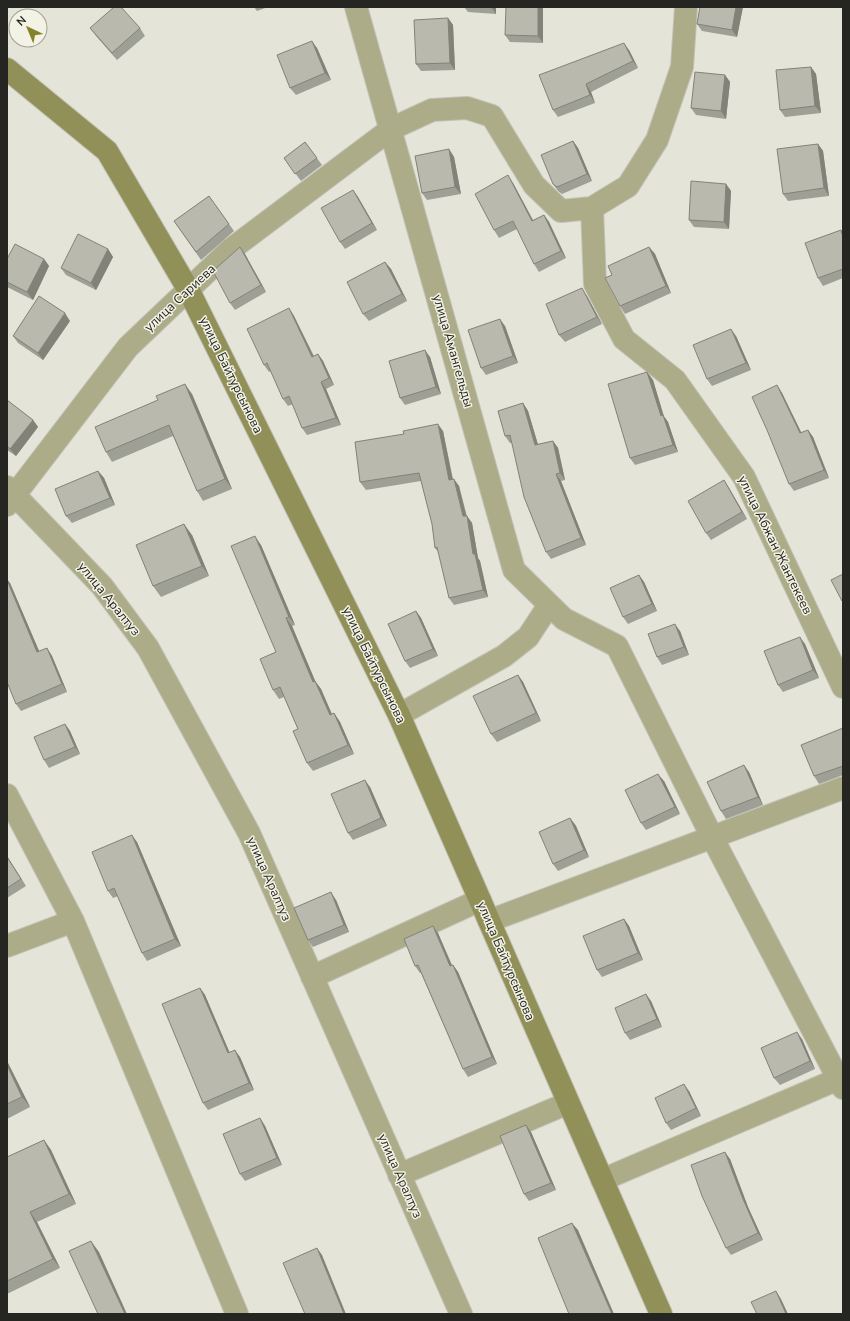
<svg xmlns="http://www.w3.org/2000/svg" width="850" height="1321" font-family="'Nunito Sans',sans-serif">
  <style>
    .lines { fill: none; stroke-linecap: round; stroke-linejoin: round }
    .street-casing { stroke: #c2c2b7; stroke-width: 24 }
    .secondary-casing { stroke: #c2c2b7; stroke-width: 24 }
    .street { stroke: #acac88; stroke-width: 22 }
    .secondary { stroke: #919059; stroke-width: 22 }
    .wall { fill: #9fa095 }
    .shaded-wall { fill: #828279 }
    .building { fill: #b9baad; stroke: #828279 }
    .labels { text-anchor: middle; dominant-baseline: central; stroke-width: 3; stroke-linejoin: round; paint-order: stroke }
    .street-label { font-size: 13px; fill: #252521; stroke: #f2f2e5 }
  </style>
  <rect width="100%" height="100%" fill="#e4e5d8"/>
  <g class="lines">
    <defs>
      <path id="street" d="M356,7l158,563 50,49 53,27 95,191 131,251
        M592,208l3,76 29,55 51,41 69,97 99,210
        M7,487l95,99 46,62 101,185 212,481
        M7,505l121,-158 102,-97 161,-121 41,-19 35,-2 25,8 42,69 27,26 31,-3 36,-22 29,-46 25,-73 4,-60
        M399,715l105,-59 24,-19 21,-32
        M7,795l66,126 164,393
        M489,921l354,-133
        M7,946l66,-25
        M312,977l168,-77
        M399,1175l169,-72
        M602,1180l241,-103"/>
      <path id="secondary" d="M7,69l100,82 81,138 211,426 262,599"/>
    </defs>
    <use href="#street" class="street-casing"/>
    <use href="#secondary" class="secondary-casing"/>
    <use href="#street" class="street"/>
    <use href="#secondary" class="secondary"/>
  </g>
  <path class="wall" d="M254,7h14l-11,4z
    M464,7h32v7l-28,-2z
    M743,7l-6,30 -35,-6 -5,-7z
    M543,8v35l-33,-1 -5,-7z
    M448,18l5,7 2,45 -34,1 -5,-7z
    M90,28h50l5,8 -28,24 -21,-24z
    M317,48l14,32 -35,15 -6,-7z
    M629,50l9,18 -47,24 4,11 -37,14 -5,-7z
    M811,67l5,7 5,39 -36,4 -5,-7z
    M725,75l5,7 -4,37 -30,-4 -5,-7z
    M573,141l5,7 14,33 -30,13 -4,-3 -5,-7z
    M305,142l17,23 -21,16 -17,-23z
    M818,144l5,7 6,45 -41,5 -5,-7z
    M449,149l5,8 7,37 -34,6 -5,-7z
    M513,183l20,37 11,-5 5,7 17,36 -27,14 -5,-8 -17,-35 -18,9 -5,-8z
    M726,184l5,7 -2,38 -35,-2 -5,-7z
    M353,190l5,7 19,33 -32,19 -5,-7z
    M209,196l25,35 -33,29 -27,-39z
    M841,230l2,4v44l-20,8 -5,-8z
    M240,247l5,7 21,38 -31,18 -5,-7z
    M649,247l6,7 16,39 -46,21 -5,-8 -8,-31z
    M108,249l5,8 -17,33 -30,-15 -5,-7z
    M7,259h37l5,7 -16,34 -26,-13z
    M385,262l6,7 16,32 -38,20 -6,-7z
    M587,296l15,28 -37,18 -6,-7z
    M289,308l5,8 20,40 4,-2 5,7 11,24 -8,4 15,36 -34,10 -5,-7 -9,-24 -5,2 -5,-7 -12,-28 -2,1 -5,-7z
    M70,321l-27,39 -25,-17 -5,-7z
    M505,326l13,37 -32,12 -5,-7z
    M736,336l15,34 -39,16 -5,-7z
    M430,357l11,37 -36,11 -5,-7z
    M647,372l6,8 10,35 5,7 10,30 -43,13 -5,-7z
    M777,385l5,8 19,40 7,-3 5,7 16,41 -35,13 -5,-7z
    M192,394l40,95 -29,12 -6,-10 -24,-55 -61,26 -6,-10z
    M7,400l26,20 5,7 -22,29 -9,-6z
    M523,403l5,8 10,33 15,-3 5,7 7,32 -4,1 25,64 -35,14 -5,-7 -34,-109h-2l-5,-7z
    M443,431l10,48 6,7 8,30 5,7 6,35 2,3 8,36 -34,8 -5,-7 -10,-45 -4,-5 -3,-24 -11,-43 -55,9 -6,-8z
    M98,471l6,7 11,27 -43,18 -6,-7z
    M724,480l5,8 18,31 -36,21 -5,-7z
    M192,535l17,41 -48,21 -8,-11z
    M261,545l34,80 -3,1 23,55 6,8 11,25 2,-1 6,9 14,32 -41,17 -6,-8 -9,-34 -14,-32 -5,2 -6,-9 3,-38z
    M639,575l5,7 13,29 -29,13 -5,-7z
    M10,583l29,69 8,-4 5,8 15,36 -46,19 -5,-7z
    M416,611l5,7 17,38 -28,12 -5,-7z
    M680,631l9,24 -27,10 -5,-8z
    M805,644l14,34 -36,14 -5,-7z
    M518,675l5,7 18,39 -44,21 -6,-8z
    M65,724l5,7 10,23 -31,14 -5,-8z
    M843,728v47l-24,9 -5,-8z
    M749,772l14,33 -37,14 -5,-8z
    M664,781l16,33 -34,16 -5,-7z
    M370,787l17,39 -34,14 -5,-7z
    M570,818l6,8 13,31 -31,14 -5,-7z
    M137,842l44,104 -34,15 -5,-8 -24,-57 -5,2 -5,-7z
    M7,856l19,30 -19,12z
    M336,900l13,32 -36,15 -5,-7z
    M624,919l5,7 14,34 -41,17 -5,-7z
    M438,933l14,32h1l5,7 39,92 -29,13 -5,-8 -42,-96h-1l-5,-7z
    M200,988l5,7 25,58 10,4 14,33 -46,20 -5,-7z
    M651,1001l11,26 -32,13 -5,-7z
    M802,1039l13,30 -35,16 -6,-7z
    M7,1061l23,46 -23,12z
    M689,1091l12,25 -30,14 -5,-7z
    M260,1118l5,8 17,39 -37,16 -5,-7z
    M531,1132l25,58 -27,11 -5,-7z
    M44,1140l7,10 25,54 -39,18 23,46 -53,26v-137z
    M730,1159l18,48 15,33 -32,15 -5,-7z"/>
  <path class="shaded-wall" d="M491,7h5v7z
    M538,7h5v36l-5,-7z
    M736,7h7l-6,30 -5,-7z
    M448,18l5,7 2,45 -5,-7z
    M312,41l5,7 14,32 -6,-7z
    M624,43l5,7 9,18 -5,-7z
    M811,67l5,7 5,39 -6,-7z
    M725,75l5,7 -4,37 -5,-8z
    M586,84l5,8 4,11 -5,-8z
    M573,141l5,7 14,33 -5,-7z
    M818,144l5,7 6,45 -5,-8z
    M449,149l5,8 7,37 -6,-7z
    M508,175l5,8 24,45 -5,-7z
    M726,184l5,7 -2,38 -5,-7z
    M353,190l5,7 19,33 -5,-7z
    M544,215l5,7 17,36 -5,-7z
    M240,247l5,7 21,38 -5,-7z
    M649,247l6,7 16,39 -5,-7z
    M108,249l5,8 -17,33 -5,-7z
    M44,259l5,7 -16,34 -6,-8z
    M385,262l6,7 16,32 -5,-7z
    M582,288l5,8 15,28 -5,-7z
    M289,308l5,8 23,48 -5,-7z
    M65,313l5,8 -27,39 -5,-7z
    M500,319l5,7 13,37 -5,-7z
    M731,329l5,7 15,34 -5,-7z
    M425,350l5,7 11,37 -5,-7z
    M318,354l5,7 11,24 -5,-7z
    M647,372l6,8 13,43 -5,-7z
    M321,382l5,7 15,36 -5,-7z
    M185,384l7,10 40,95 -7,-10z
    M777,385l5,8 23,47 -5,-7z
    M523,403l5,8 12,41 -5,-7z
    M663,415l5,7 10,30 -5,-7z
    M33,420l5,7 -22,29 -6,-7z
    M438,424l5,7 11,56 -5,-7z
    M808,430l5,7 16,41 -5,-8z
    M553,441l5,7 7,32 -5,-7z
    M98,471l6,7 11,27 -5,-7z
    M556,474l5,7 25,64 -5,-7z
    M454,479l5,7 9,38 -5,-8z
    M724,480l5,8 18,31 -5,-7z
    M467,516l5,7 6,35 2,3 8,36 -5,-7 -10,-36z
    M184,524l8,11 17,41 -7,-10z
    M255,536l6,9 34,80 -6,-8z
    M639,575l5,7 13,29 -5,-7z
    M7,579l3,4 33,77 -6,-8 -30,-72z
    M416,611l5,7 17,38 -5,-7z
    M286,618l6,8 27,64 -6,-8z
    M675,624l5,7 9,24 -5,-8z
    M800,637l5,7 14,34 -6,-8z
    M47,648l5,8 15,36 -5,-8z
    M518,675l5,7 18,39 -5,-8z
    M315,681l6,8 15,35 -6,-9z
    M334,713l6,9 14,32 -6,-9z
    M65,724l5,7 10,23 -5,-7z
    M744,765l5,7 14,33 -5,-8z
    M658,774l6,7 16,33 -5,-7z
    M365,780l5,7 17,39 -6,-8z
    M570,818l6,8 13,31 -5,-7z
    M132,835l5,7 44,104 -6,-7z
    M7,856l19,30 -19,-29z
    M331,892l5,8 13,32 -5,-7z
    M624,919l5,7 14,34 -5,-7z
    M433,926l5,7 17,40 -5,-7z
    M453,965l5,7 39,92 -5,-7z
    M200,988l5,7 28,66 -5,-8z
    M646,994l5,7 11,26 -5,-8z
    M797,1032l5,7 13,30 -5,-8z
    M235,1050l5,7 14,33 -5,-7z
    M7,1061l23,46 -8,-10 -15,-32z
    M684,1084l5,7 12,25 -5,-8z
    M260,1118l5,8 17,39 -5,-7z
    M526,1125l5,7 25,58 -5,-7z
    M44,1140l7,10 25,54 -7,-10z
    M725,1152l5,7 18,48 15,33 -5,-7 -15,-34z
    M30,1212l7,10 23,46 -7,-9z
    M572,1223l6,7 36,84h-2z
    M91,1241l8,11 28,62h-2z
    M317,1248l5,7 24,59h-2z
    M776,1291l5,8 7,15h-2z"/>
  <path class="building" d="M114,7h7l19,21 -28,25 -22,-25z
    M506,7h32v29l-33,-1z
    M700,7h36l-4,23 -35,-6z
    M448,18l2,45 -34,1 -2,-44z
    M312,41l13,32 -35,15 -13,-33z
    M624,43l9,18 -47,23 4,11 -37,15 -14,-35z
    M811,67l4,39 -35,4 -4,-40z
    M695,72l30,3 -4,36 -30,-3z
    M573,141l14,33 -30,13 -4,-3 -12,-29z
    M305,142l12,16 -22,16 -11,-16z
    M818,144l6,44 -41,6 -6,-45z
    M449,149l6,38 -33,6 -7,-37z
    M508,175l24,46 12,-6 17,36 -27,13 -21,-43 -19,9 -19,-36z
    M691,181l35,3 -2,38 -35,-2z
    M353,190l19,33 -32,19 -19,-34z
    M209,196l20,28 -33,28 -22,-31z
    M841,230l2,7v32l-25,9 -13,-35z
    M78,234l30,15 -17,34 -30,-15z
    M15,244l29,15 -17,33 -20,-10v-23z
    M240,247l21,38 -31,18 -17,-32z
    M649,247l17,39 -46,20 -15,-28 7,-3 -4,-9z
    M385,262l17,32 -39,20 -16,-32z
    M582,288l15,29 -38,18 -13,-31z
    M39,296l26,17 -27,40 -25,-17z
    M289,308l23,49 6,-3 11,24 -8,4 15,36 -34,10 -13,-32 -6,3 -16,-36 -3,2 -17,-36z
    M500,319l13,37 -32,12 -13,-38z
    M731,329l15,34 -39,16 -14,-34z
    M425,350l11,37 -36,11 -11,-37z
    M647,372l14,44 2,-1 10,30 -43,13 -22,-74z
    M185,384l40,95 -28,12 -28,-66 -63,27 -11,-25 63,-27 -2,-4z
    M777,385l23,48 8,-3 16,40 -35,14 -22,-54 -15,-33z
    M7,400l26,20 -23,29 -3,-3z
    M523,403l12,42 18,-4 7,32 -4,1 25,64 -35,14 -22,-55 -14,-62 -5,1 -7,-25z
    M438,424l11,56 5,-1 9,37h4l6,38h2l8,36 -34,8 -12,-51 -2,1 -3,-24 -13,-51 -59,9 -5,-40 49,-8 -1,-3z
    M98,471l12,27 -44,18 -11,-27z
    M724,480l18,32 -36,21 -18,-32z
    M184,524l18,42 -49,20 -17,-41z
    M255,536l34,81 -3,1 27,64 2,-1 15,34 4,-2 14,32 -41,18 -14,-32 5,-2 -18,-42 -7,3 -13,-31 16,-7 -45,-106z
    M843,574v27h-1l-11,-21z
    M639,575l13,29 -29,13 -13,-29z
    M7,580l30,72 10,-4 15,36 -46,20 -9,-22z
    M416,611l17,38 -28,12 -17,-37z
    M675,624l9,23 -27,10 -9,-23z
    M800,637l13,33 -35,15 -14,-34z
    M518,675l18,38 -45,21 -18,-38z
    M65,724l10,23 -31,13 -10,-23z
    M843,728v38l-29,10 -13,-31z
    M744,765l14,32 -37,14 -14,-29z
    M658,774l17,33 -34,16 -16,-33z
    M365,780l16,38 -33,15 -17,-39z
    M570,818l14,32 -31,14 -14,-32z
    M132,835l43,104 -33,14 -28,-65 -6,3 -16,-39z
    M7,857l14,22 -14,9z
    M331,892l13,33 -36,15 -14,-32z
    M624,919l14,34 -41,17 -14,-34z
    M433,926l17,40 3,-1 39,92 -29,12 -45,-104 -3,1 -11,-27z
    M200,988l28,65 7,-3 14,33 -46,20 -41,-99z
    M646,994l11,25 -32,14 -10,-25z
    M797,1032l13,29 -36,17 -13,-30z
    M7,1065l15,32 -15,7z
    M684,1084l12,24 -30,15 -11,-25z
    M260,1118l17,40 -37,16 -17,-40z
    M526,1125l25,58 -27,11 -24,-58z
    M44,1140l25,54 -39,18 23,47 -46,22v-124z
    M725,1152l18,47 15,34 -32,15 -24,-52 -11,-31z
    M572,1223l40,91h-43l-31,-76z
    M91,1241l34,73h-27l-29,-63z
    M317,1248l27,66h-39l-22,-51z
    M776,1291l10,23h-29l-6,-12z"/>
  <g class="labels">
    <g class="street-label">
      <text transform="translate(180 298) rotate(-43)">улица Сариева</text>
      <text transform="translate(453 351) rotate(74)">улица Амангельды</text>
      <text transform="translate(231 375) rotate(64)">улица Байтурсынова</text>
      <text transform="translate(775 545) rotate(64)">улица Абжан Жантекеев</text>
      <text transform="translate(109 599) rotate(51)">улица Аралтуз</text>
      <text transform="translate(374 665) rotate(64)">улица Байтурсынова</text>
      <text transform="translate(269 879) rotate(66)">улица Аралтуз</text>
      <text transform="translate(506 961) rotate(67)">улица Байтурсынова</text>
      <text transform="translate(400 1176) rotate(66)">улица Аралтуз</text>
    </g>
  </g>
  <rect width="850" height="1321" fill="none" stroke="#252521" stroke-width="16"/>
  <g transform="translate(28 28) rotate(316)"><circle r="19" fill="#f2f2e5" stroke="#a0a097"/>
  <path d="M0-3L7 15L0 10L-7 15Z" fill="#84822b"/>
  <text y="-6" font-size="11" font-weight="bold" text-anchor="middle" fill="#252521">N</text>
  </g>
</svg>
